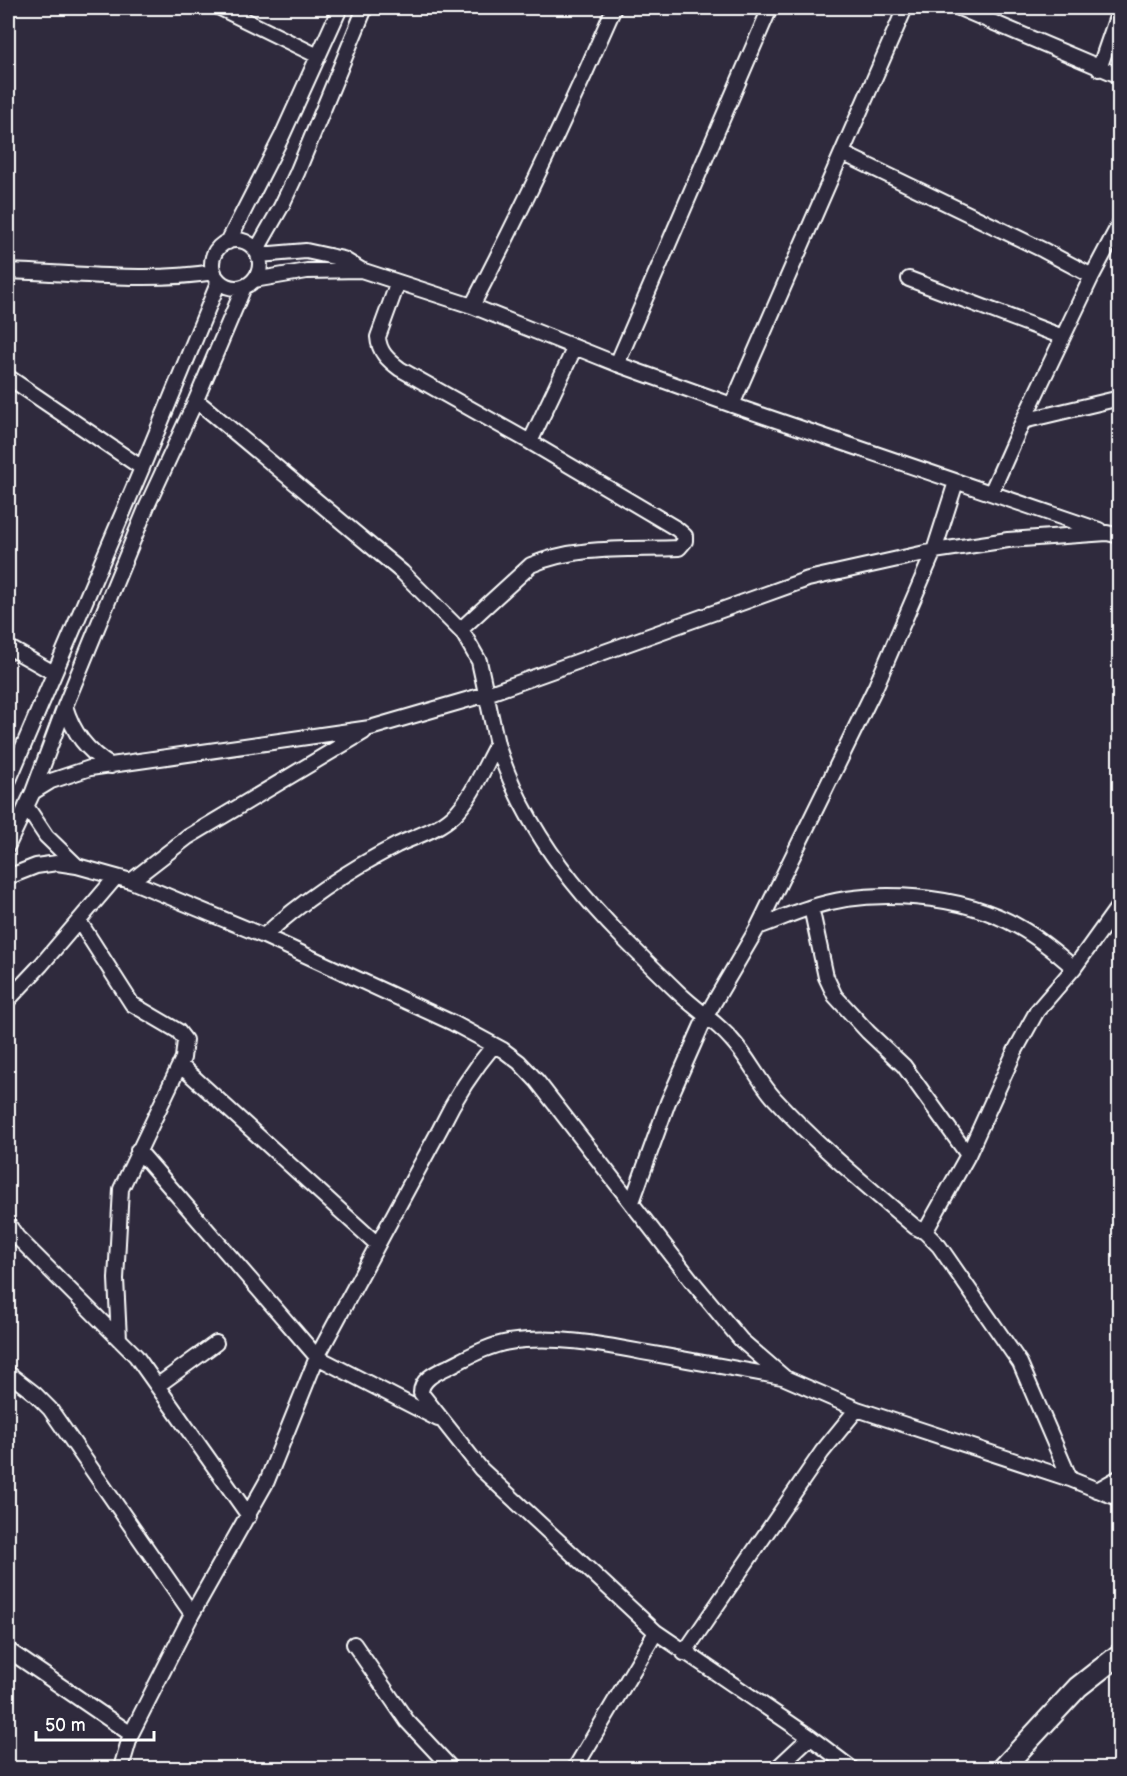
<svg xmlns="http://www.w3.org/2000/svg" width="1127" height="1776" font-family="'Balsamiq Sans',sans-serif">
  <style>
    .lines { fill: none; stroke-linecap: round; stroke-linejoin: round }
    .street-casing { stroke: #fff; stroke-width: 18 }
    .secondary-casing { stroke: #fff; stroke-width: 24 }
    .street { stroke: #2f2a3d; stroke-width: 14 }
    .secondary { stroke: #2f2a3d; stroke-width: 20 }
  </style>
  <rect width="100%" height="100%" fill="#2f2a3d"/>
  <filter id="ink" filterUnits="userSpaceOnUse"><feTurbulence type="fractalNoise" baseFrequency=".0167" numOctaves="2"/><feDisplacementMap in="SourceGraphic" scale="12" xChannelSelector="R" yChannelSelector="G"/><feConvolveMatrix kernelMatrix="1 2 1 2 8 2 1 2 1" color-interpolation-filters="sRGB"/></filter>
  <g filter="url(#ink)">
    <g class="lines">
      <defs>
        <path id="street" d="M220,8l98,48
          M959,8l161,68
          M1099,69l21,-61
          M842,153l201,97 49,26 28,-53
          M212 264a24 24 0 1 1 48 0a24 24 0 1 1-48 0Z
          M228,242l54,-106 58,-128
          M256,251l25,-44 16,-34 68,-165
          M259,255l47,-4 37,8 18,11 111,36 145,58 115,41 367,125
          M8,271c68,2 138,12 206,1
          M909,279l154,58
          M254,280l53,-9 54,-1
          M398,282l-20,55c1,15 10,23 22,32l130,73 147,87 8,7v5l-6,7c-50,2 -101,-3 -148,17l-71,65
          M472,306c51,-98 98,-197 142,-298
          M617,364l153,-356
          M8,377l134,91
          M196,400l206,172 61,61 16,28 18,83c-13,23 -24,52 -43,71 -16,15 -38,21 -57,30 -48,25 -94,55 -133,91
          M732,405l173,-397
          M1023,421l97,-23
          M530,442l45,-95
          M991,493l32,-72 69,-145
          M8,647l46,26
          M65,706c8,27 22,45 46,60
          M497,744c34,107 105,175 183,250 17,16 36,28 51,45 17,18 27,41 43,59 43,47 93,88 141,129l10,5
          M8,782l134,-314 77,-187
          M33,792l18,-11 39,-13 280,-40 117,-34 321,-115 126,-28 74,-11 99,-7 13,3
          M26,806l20,30 31,30
          M8,845l25,-53 32,-86 82,-200 49,-106 48,-113
          M8,877l28,-11 21,-3 20,3 54,15 133,55 189,87 50,27 16,12 18,19 155,200 49,59 44,38 72,31
          M131,881l57,-44 176,-105
          M1120,904l-46,64 -37,43 -22,40 -47,104 -43,77 14,14 81,117 50,116 50,20
          M811,907l15,70 9,19 33,36 36,34 64,89
          M79,921l53,83 46,27 7,9 -2,18 -62,131 -5,90 3,60
          M758,927c17,-6 34,-14 51,-19 63,-21 153,-14 210,19 20,11 38,26 55,41
          M8,1000l33,-35 75,-88
          M180,1065l197,179
          M138,1150l179,207 121,62
          M632,1202l36,-100 38,-86 52,-89 118,-241 58,-135 22,-69
          M8,1224l9,13 119,119 113,160
          M8,1373l27,21 15,15 142,205
          M782,1377c-46,-8 -93,-17 -140,-25 -42,-8 -90,-17 -133,-10 -20,3 -41,15 -59,24 -12,6 -29,12 -29,27l60,76 175,163 154,105 41,31
          M157,1386l59,-43
          M1097,1490l23,-13
          M354,1644l53,77 44,47
          M8,1650l123,84
          M684,1653l138,-201 35,-43 213,70
          M121,1768l10,-34 61,-120 75,-133 50,-124 123,-228c15,-31 32,-58 54,-84
          M575,1768l81,-136
          M777,1768l33,-31"/>
        <path id="secondary" d="M1003,1768l75,-81 42,-33"/>
      </defs>
      <use href="#street" class="street-casing"/>
      <use href="#secondary" class="secondary-casing"/>
      <use href="#street" class="street"/>
      <use href="#secondary" class="secondary"/>
    </g>
  </g>
  <rect width="1127" height="1776" fill="none" stroke="#2f2a3d" stroke-width="30"/>
  <rect x="15" y="15" width="1097" height="1746" fill="none" stroke="#fff" stroke-width="2" filter="url(#ink)"/>
  <path d="M36 1731v9h118v-9" fill="none" stroke="#ffffff" stroke-width="3"/>
  <text x="45" y="1731" font-size="18" fill="#ffffff" stroke="#2f2a3d" stroke-width="4.5" paint-order="stroke">50 m</text>
</svg>
